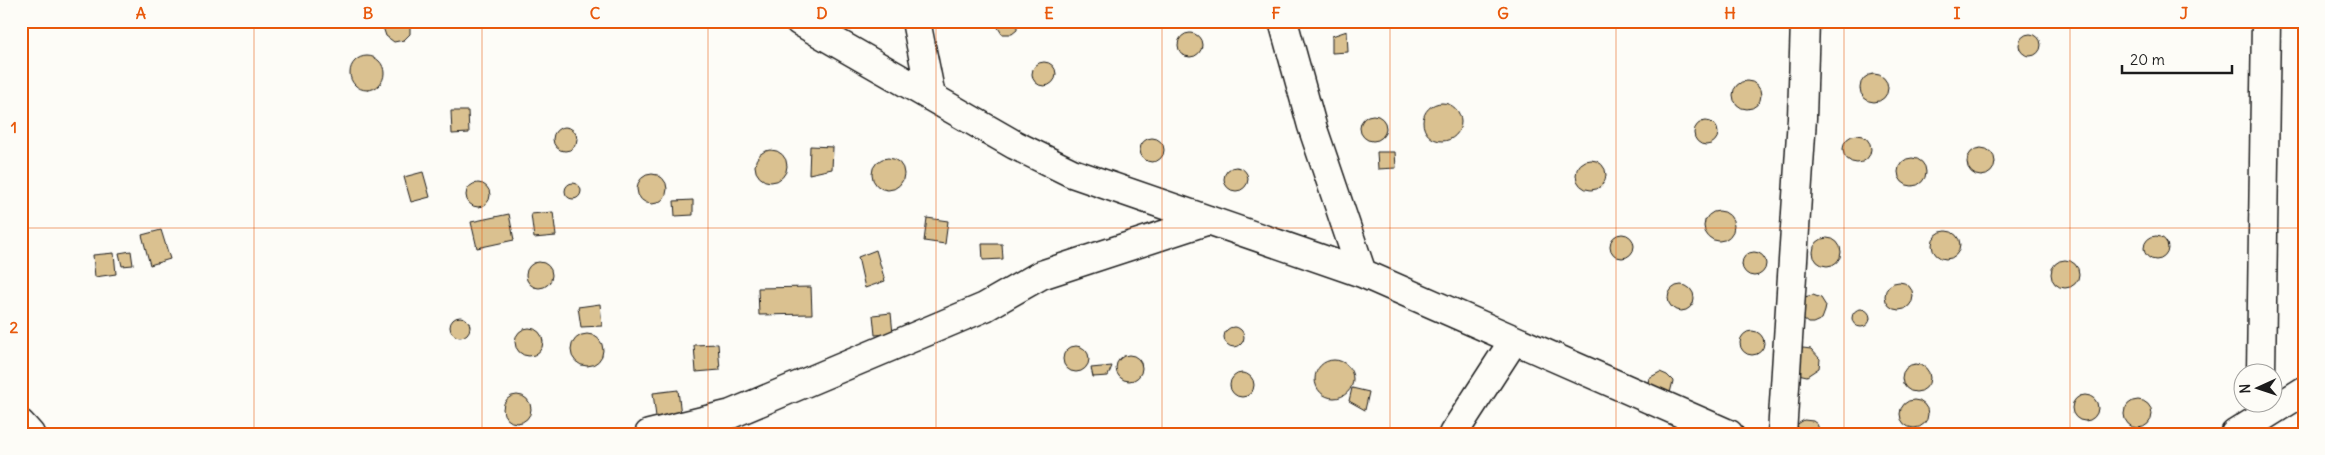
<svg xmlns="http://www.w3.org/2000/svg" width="2325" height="455" font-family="Delius,sans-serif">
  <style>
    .building { fill: #dac190; stroke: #1c1c1c }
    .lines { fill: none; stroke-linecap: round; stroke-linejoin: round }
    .street-casing { stroke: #1c1c1c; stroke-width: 31 }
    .street { stroke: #fdfcf7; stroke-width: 28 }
    .grid { fill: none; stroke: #e8590c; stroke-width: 1; stroke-opacity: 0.55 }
    .neatline { fill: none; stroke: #e8590c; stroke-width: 2 }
    .grid-label { font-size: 16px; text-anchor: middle; font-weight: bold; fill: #e8590c }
  </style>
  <rect width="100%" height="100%" fill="#fdfcf7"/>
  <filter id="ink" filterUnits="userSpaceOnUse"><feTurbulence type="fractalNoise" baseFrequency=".02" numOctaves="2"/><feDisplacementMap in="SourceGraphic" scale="10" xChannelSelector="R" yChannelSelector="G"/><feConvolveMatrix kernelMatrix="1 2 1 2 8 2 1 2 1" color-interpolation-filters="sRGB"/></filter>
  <g filter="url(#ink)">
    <path class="building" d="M385,21h25v13l-6,6 -10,2 -8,-6 -3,-9z
      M998,21h19v9l-5,4h-10l-5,-8z
      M1347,31l1,21 -16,1v-17z
      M1178 45a12 12 0 1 1 24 0a12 12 0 1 1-24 0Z
      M2019 45a11 11 0 1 1 22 0a11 11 0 1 1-22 0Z
      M350 73a17 17 0 1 1 34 0a17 17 0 1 1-34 0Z
      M1032 74a12 12 0 1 1 24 0a12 12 0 1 1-24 0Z
      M1860 88a14 14 0 1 1 28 0a14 14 0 1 1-28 0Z
      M1733 95a14 14 0 1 1 28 0a14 14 0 1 1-28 0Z
      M1423 122a19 19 0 1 1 38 0a19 19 0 1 1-38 0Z
      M451,111h17l1,22 -17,1z
      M1360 128a13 13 0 1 1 26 0a13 13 0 1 1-26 0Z
      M1694 133a12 12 0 1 1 24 0a12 12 0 1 1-24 0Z
      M553 139a12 12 0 1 1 24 0a12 12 0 1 1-24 0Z
      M1843 149a14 14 0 1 1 28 0a14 14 0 1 1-28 0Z
      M1140 150a12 12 0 1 1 24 0a12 12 0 1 1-24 0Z
      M810,146l23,1 -1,22 -23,5z
      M1967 162a14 14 0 1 1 28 0a14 14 0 1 1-28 0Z
      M755 166a16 16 0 1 1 32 0a16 16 0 1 1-32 0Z
      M1377,152h18l1,16 -18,1z
      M1898 172a14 14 0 1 1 28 0a14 14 0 1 1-28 0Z
      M872 174a16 16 0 1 1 32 0a16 16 0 1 1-32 0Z
      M1576 175a15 15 0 1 1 30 0a15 15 0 1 1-30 0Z
      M1224 179a12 12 0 1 1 24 0a12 12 0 1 1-24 0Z
      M423,172l7,25 -19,5 -7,-25z
      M637 189a15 15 0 1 1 30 0a15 15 0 1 1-30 0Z
      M466 195a12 12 0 1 1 24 0a12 12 0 1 1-24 0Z
      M565 191a8 8 0 1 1 16 0a8 8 0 1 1-16 0Z
      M693,200v15l-18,1 -1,-15z
      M1704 226a15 15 0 1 1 30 0a15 15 0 1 1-30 0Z
      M553,212l3,24 -22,2 -3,-24z
      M509,214l5,26 -37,8 -6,-26z
      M927,218l21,3 -3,23 -21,-3z
      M161,230l9,29 -20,6 -8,-30z
      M1932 245a14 14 0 1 1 28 0a14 14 0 1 1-28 0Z
      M1610 246a12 12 0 1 1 24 0a12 12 0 1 1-24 0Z
      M2144 248a12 12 0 1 1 24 0a12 12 0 1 1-24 0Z
      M1813 252a14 14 0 1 1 28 0a14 14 0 1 1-28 0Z
      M982,244h20l1,15 -20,1z
      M876,250l9,31 -20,7 -7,-31z
      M131,251l2,14 -11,1 -3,-13z
      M1742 264a12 12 0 1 1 24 0a12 12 0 1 1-24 0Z
      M114,253l2,21 -21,3 -2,-22z
      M2051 274a14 14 0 1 1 28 0a14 14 0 1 1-28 0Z
      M526 275a13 13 0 1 1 26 0a13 13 0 1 1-26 0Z
      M1885 296a14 14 0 1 1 28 0a14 14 0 1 1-28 0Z
      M1668 298a13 13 0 1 1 26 0a13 13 0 1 1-26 0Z
      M811,287l1,27 -53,1 -1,-27z
      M1813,295l8,3 5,8 -1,5 -3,8 -9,4h-5l-8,-6 4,-20z
      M600,304l2,22 -21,1 -3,-20z
      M1852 318a9 9 0 1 1 18 0a9 9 0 1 1-18 0Z
      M891,313l2,21 -18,1 -2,-20z
      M450 327a10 10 0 1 1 20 0a10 10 0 1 1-20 0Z
      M1224 337a10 10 0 1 1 20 0a10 10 0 1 1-20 0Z
      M515 342a14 14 0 1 1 28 0a14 14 0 1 1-28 0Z
      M1740 343a12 12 0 1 1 24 0a12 12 0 1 1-24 0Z
      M571 350a16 16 0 1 1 32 0a16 16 0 1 1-32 0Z
      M718,344l2,26 -24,2 -2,-27z
      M1063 359a13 13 0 1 1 26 0a13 13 0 1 1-26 0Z
      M1803,348l8,1 9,10 -1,9 -12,8 -9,-2v-24z
      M1116 368a13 13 0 1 1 26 0a13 13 0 1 1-26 0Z
      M1315 379a19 19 0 1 1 38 0a19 19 0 1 1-38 0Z
      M1902 378a14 14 0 1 1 28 0a14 14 0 1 1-28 0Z
      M1112,366l-4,10 -15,1 -2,-9z
      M1660,372l7,3 6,6 -3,12 -23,-6 2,-9z
      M1230 385a12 12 0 1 1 24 0a12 12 0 1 1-24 0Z
      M1352,388l17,4 -4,18 -16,-9z
      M678,390l3,25 -25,2 -3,-24z
      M503 409a14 14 0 1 1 28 0a14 14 0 1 1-28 0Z
      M2072 408a13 13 0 1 1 26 0a13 13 0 1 1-26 0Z
      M2124 414a14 14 0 1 1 28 0a14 14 0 1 1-28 0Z
      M1900 414a14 14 0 1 1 28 0a14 14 0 1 1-28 0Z
      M1804,420l9,1 4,3 4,10h-28l3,-9z"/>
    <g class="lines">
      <defs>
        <path id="street" d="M799,21l216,124 57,28 290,100 367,161
          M916,21l15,75
          M1283,21l29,105 50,147
          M2261,372l5,-351
          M21,424l9,10
          M649,434l82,-20 254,-107 56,-32 168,-55
          M1453,434l61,-94
          M1782,434l20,-316 3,-97
          M2235,434l69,-43"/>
      </defs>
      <use href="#street" class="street-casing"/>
      <use href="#street" class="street"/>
    </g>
  </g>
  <path class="grid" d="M254,21v413M482,21v413M708,21v413M936,21v413M1162,21v413M1390,21v413M1616,21v413M1844,21v413M2070,21v413M21,228h2283"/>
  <rect width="2325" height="455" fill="none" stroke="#fdfcf7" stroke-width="55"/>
  <g transform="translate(2258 388) rotate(267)"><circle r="24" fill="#fdfcf7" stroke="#a3a29f"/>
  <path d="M0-4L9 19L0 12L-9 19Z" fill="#1c1c1c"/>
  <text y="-8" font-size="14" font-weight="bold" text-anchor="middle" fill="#1c1c1c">N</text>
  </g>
  <path d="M2122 65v8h110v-8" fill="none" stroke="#1c1c1c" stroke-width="2.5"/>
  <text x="2130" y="65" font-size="15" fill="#1c1c1c" stroke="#fdfcf7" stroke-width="4" paint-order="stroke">20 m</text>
  <rect x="28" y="28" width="2270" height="400" class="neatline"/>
  <g class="grid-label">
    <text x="141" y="19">A</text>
    <text x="368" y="19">B</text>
    <text x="595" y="19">C</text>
    <text x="822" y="19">D</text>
    <text x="1049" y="19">E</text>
    <text x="1276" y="19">F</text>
    <text x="1503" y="19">G</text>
    <text x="1730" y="19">H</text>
    <text x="1957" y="19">I</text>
    <text x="2184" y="19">J</text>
    <text x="14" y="133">1</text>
    <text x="14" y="333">2</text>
  </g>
</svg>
